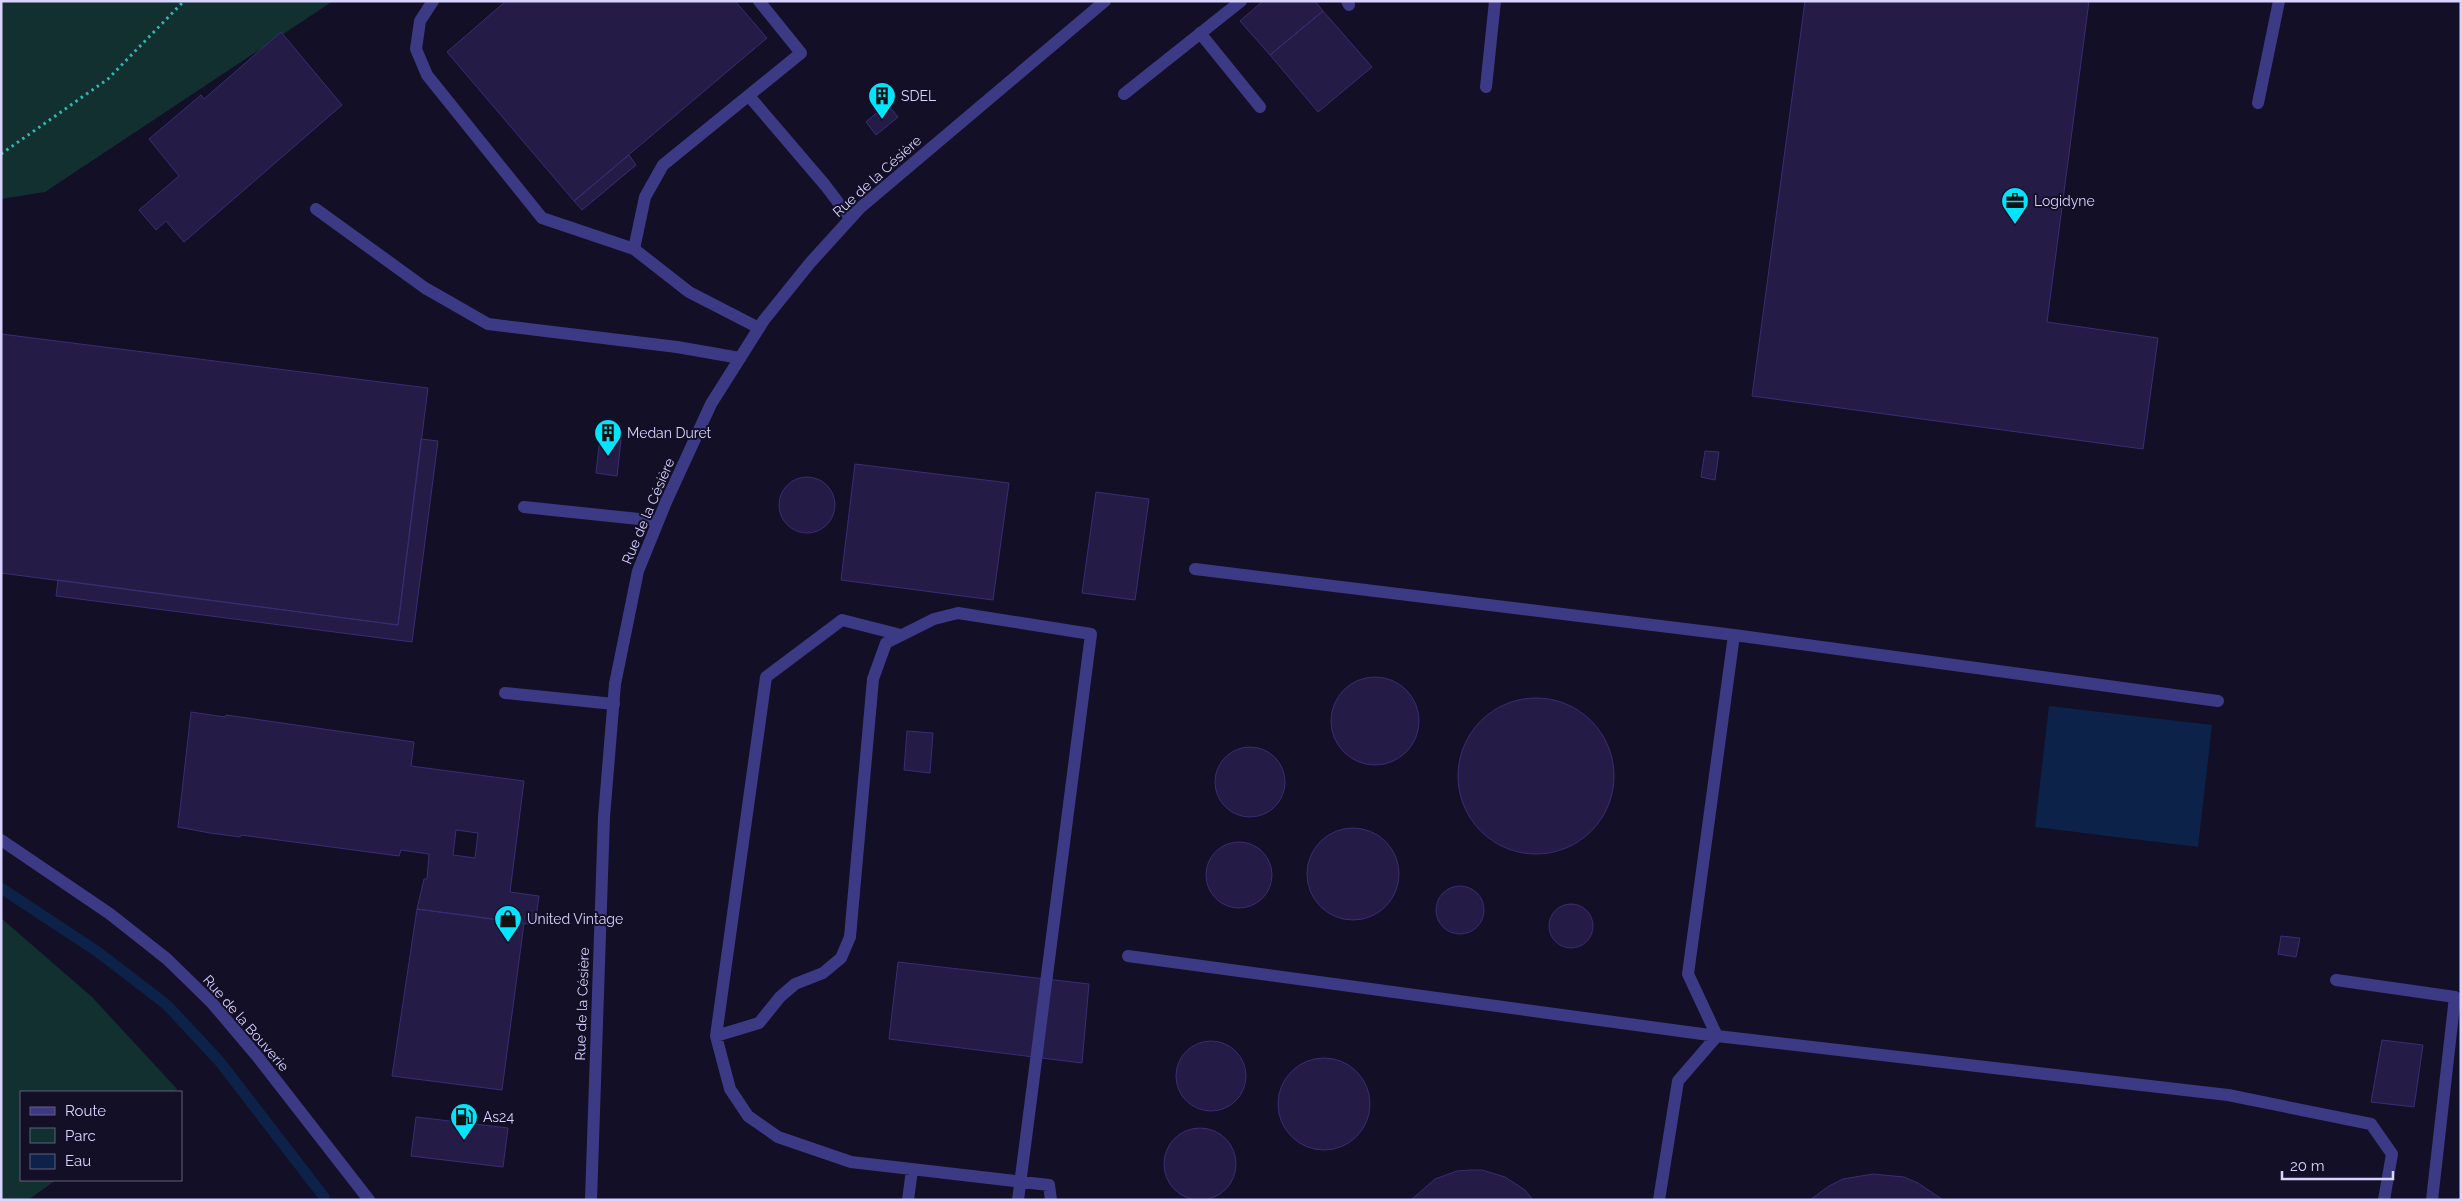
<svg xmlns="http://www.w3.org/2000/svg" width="2462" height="1201" font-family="Raleway,sans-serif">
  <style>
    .green { fill: #12302f }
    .water { fill: #0c2248 }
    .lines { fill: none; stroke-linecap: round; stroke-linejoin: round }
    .stream { stroke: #0c2248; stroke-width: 11 }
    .building { fill: #241b47; stroke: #3b2d73; fill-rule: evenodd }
    .path { stroke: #2fb8b0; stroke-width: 3; stroke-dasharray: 2.5 4; stroke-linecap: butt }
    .lane { stroke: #3d3a85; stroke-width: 12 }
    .street { stroke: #3d3a85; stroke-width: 12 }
    .labels { text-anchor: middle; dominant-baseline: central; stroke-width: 4; stroke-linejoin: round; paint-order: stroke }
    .poi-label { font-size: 14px; fill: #d9d4ff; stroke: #130f26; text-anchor: start }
    .street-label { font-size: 14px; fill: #d9d4ff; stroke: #130f26 }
  </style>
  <rect width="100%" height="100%" fill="#130f26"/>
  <path class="green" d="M1,1h332l-288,191 -44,7z
    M1,918l91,79 85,92 -4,3h-152v88h35l-28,20h-27z"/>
  <path class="water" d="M2049,706l163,19 -14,122 -163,-20z"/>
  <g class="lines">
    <path class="stream" d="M1,888l97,64 69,53 53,57 104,135"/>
  </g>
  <path class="building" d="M506,1h229l32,37 -193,163 -127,-149z
    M1263,1h52l8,10 -53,44 -30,-34z
    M1805,1h284l-42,321 111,16 -15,111 -391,-53z
    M1323,11l49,56 -54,45 -48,-57z
    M281,32l61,73 -158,137 -18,-21 -10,9 -17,-20 40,-34 -30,-37 52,-44 3,4z
    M887,104l11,13 -22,18 -10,-13z
    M629,155l7,10 -54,45 -8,-9z
    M1,334l427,54 -30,237 -397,-52z
    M600,437l21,3 -4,36 -21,-3z
    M421,439l17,2 -26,201 -356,-46 2,-16 340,45z
    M1705,451l14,1 -4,28 -14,-3z
    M855,464l154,19 -16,117 -152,-20z
    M779 505a28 28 0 1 1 56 0a28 28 0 1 1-56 0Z
    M1096,492l53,7 -14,101 -53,-7z
    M1331 721a44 44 0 1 1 88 0a44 44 0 1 1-88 0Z
    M1458 776a78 78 0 1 1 156 0a78 78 0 1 1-156 0Z
    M191,712l34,5 1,-2 188,27 -3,24 113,15 -14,111 29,4 -4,29 -118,-16 7,-30h3l2,-25 -28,-4 -2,6 -158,-21 -1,2 -30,-4 -32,-6zM456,830l22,3 -3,25 -22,-3z
    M907,731l26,2 -3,40 -26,-3z
    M1215 782a35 35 0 1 1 70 0a35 35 0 1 1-70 0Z
    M1307 874a46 46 0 1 1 92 0a46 46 0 1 1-92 0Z
    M1206 875a33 33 0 1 1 66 0a33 33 0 1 1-66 0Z
    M1436 910a24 24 0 1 1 48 0a24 24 0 1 1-48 0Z
    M1549 926a22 22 0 1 1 44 0a22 22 0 1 1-44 0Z
    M417,909l107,14 -22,167 -110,-14z
    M2281,936l19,2 -4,19 -18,-3z
    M898,962l191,22 -7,79 -193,-24z
    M2382,1040l41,5 -9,62 -43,-5z
    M1176 1076a35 35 0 1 1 70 0a35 35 0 1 1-70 0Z
    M1278 1104a46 46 0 1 1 92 0a46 46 0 1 1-92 0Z
    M416,1117l92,11 -5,39 -92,-11z
    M1164 1164a36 36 0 1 1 72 0a36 36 0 1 1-72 0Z
    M1470,1170h12l23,7 20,13 8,10h-122l24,-21 22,-8z
    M1873,1174l31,3 14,6 25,17h-133l19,-14 14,-7z"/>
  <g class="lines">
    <path class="path" d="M1,154l107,-75 76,-78"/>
    <path class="lane" d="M433,1l-13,20 -4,28 11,26 115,143 92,31 11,-52 18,-32 138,-112 -42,-52
      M1347,1l2,4
      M1200,33l60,74
      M1486,87l9,-86
      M1124,94l117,-93
      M749,96l76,89 25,33
      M2258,103l21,-102
      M316,209l109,79 63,36 189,23 63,11
      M634,249l55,43 70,36
      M524,507l134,14
      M1195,569l539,66 484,66
      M901,635l-59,-15 -76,57 -50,359 14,53 18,27 30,21 73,25 198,23 2,15
      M505,693l109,11
      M1128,956l589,80 511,59 143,29 21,30 -8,46
      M2336,980l119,17 -23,203
      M716,1036l43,-13 21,-26 15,-13 28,-11 18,-15 9,-21 23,-258 13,-36 48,-24 24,-6 133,21 -73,566
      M908,1200l4,-30
      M1659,1200l19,-119 39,-45 -29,-62 46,-339"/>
    <path class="street" d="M1,840l109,74 57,45 45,44 45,53 112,144
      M591,1200l13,-383 11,-133 23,-113 28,-69 45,-98 53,-84 46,-57 50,-55 245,-207"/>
  </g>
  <defs>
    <symbol id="building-pin" viewBox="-11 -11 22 30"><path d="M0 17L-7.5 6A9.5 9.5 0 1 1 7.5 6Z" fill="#00e5ff" stroke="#130f26"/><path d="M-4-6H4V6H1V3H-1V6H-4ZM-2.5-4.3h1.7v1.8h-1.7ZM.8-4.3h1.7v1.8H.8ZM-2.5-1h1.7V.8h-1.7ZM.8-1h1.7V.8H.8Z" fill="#111"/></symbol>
    <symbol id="office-pin" viewBox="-11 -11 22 30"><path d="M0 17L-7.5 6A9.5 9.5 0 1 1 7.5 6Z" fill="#00e5ff" stroke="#130f26"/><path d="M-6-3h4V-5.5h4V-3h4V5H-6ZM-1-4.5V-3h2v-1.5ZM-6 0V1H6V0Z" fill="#111"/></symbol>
    <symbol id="shop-pin" viewBox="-11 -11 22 30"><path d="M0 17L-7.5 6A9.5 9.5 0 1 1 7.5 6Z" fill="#00e5ff" stroke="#130f26"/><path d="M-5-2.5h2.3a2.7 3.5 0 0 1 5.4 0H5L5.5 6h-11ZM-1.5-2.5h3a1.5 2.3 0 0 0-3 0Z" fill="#111"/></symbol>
    <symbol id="fuel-pin" viewBox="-11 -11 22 30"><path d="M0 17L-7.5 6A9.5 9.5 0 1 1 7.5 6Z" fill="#00e5ff" stroke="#130f26"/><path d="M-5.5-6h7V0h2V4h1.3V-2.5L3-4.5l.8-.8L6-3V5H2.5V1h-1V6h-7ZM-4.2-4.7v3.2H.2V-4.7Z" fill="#111"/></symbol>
  </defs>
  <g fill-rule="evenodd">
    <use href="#building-pin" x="866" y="80" width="32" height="43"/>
    <use href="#office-pin" x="1999" y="185" width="32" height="43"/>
    <use href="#building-pin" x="592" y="417" width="32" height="43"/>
    <use href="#shop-pin" x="492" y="903" width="32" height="43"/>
    <use href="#fuel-pin" x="448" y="1101" width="32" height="43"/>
  </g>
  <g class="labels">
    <g class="poi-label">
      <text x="901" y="96">SDEL</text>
      <text x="2034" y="201">Logidyne</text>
      <text x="627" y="433">Medan Duret</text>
      <text x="527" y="919">United Vintage</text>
      <text x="483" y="1117">As24</text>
    </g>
    <g class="street-label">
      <text transform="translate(877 176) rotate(-42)">Rue de la Césière</text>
      <text transform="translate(648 511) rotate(-67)">Rue de la Césière</text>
      <text transform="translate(582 1004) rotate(-88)">Rue de la Césière</text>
      <text transform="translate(246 1023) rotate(49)">Rue de la Bouverie</text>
    </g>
  </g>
  <rect width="2462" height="1201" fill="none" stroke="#d9d4ff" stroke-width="5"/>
  <rect x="20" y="1091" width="162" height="90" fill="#130f26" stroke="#625e7d"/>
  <rect x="30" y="1107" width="25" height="8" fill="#3d3a85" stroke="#625e7d"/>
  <text x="65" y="1116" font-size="15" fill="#d9d4ff">Route</text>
  <rect x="30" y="1128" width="25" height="15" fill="#12302f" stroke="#625e7d"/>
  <text x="65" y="1141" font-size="15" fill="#d9d4ff">Parc</text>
  <rect x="30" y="1154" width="25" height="15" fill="#0c2248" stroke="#625e7d"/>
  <text x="65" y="1166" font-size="15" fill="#d9d4ff">Eau</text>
  <path d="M2282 1171v8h111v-8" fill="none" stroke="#d9d4ff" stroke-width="2.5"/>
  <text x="2290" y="1171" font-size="15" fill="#d9d4ff" stroke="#130f26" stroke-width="4" paint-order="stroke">20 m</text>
</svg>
